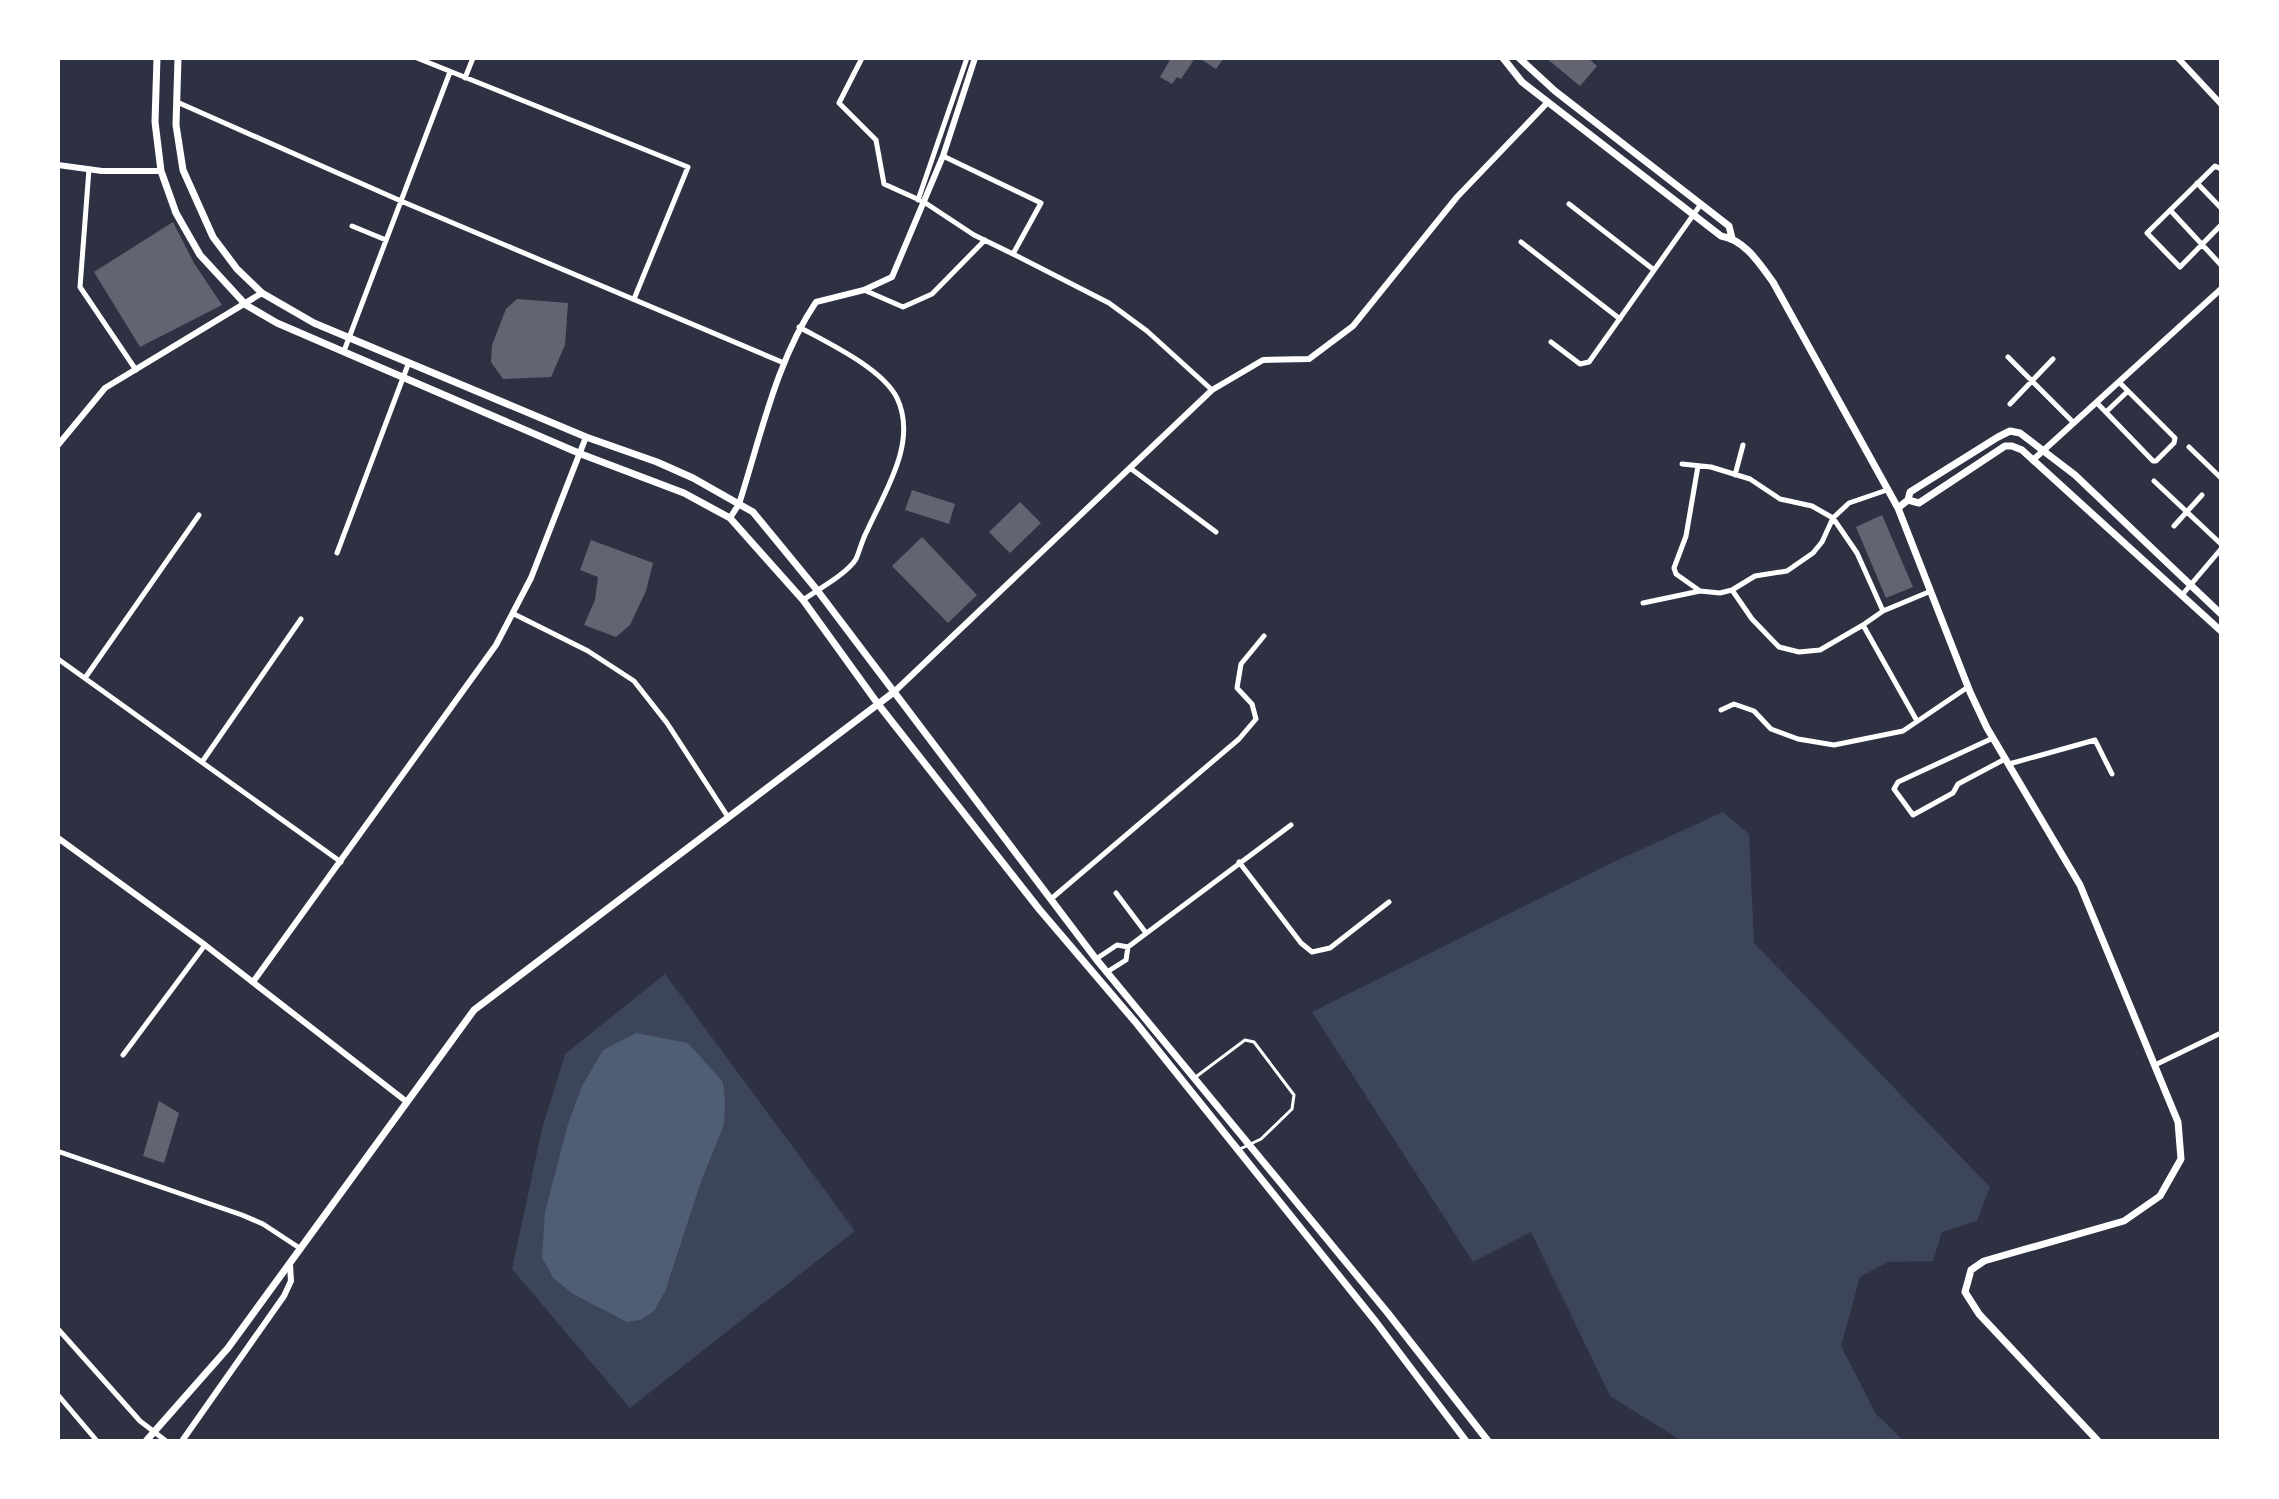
<svg xmlns="http://www.w3.org/2000/svg" width="2279" height="1499" font-family="'Space Grotesk',sans-serif">
  <style>
    .green { fill: #3c4559; fill-rule: evenodd }
    .water { fill: #4f5d75 }
    .building { fill: #626471 }
    .lines { fill: none; stroke-linecap: round; stroke-linejoin: round }
    .service { stroke: #fff; stroke-width: 3 }
    .minor { stroke: #fff; stroke-width: 5 }
    .tertiary { stroke: #fff; stroke-width: 6 }
    .secondary { stroke: #fff; stroke-width: 7 }
  </style>
  <rect width="100%" height="100%" fill="#2d3142"/>
  <path class="green" d="M1723,812l26,22 5,109 236,244 -13,34 -35,11 -9,29 -45,1 -28,15 -19,69 35,68 28,27h-222l-72,-45 -79,-164 -58,30 -161,-250 295,-147z
    M665,974l190,257 -225,177 -118,-139 30,-140 23,-75zM723,1082l1,43 -23,57 -35,107z"/>
  <path class="water" d="M636,1033l52,10 35,39 2,18 -1,25 -23,57 -35,107 -12,22 -14,9 -13,2 -54,-28 -20,-16 -11,-21 3,-45 23,-88 14,-38 21,-36z"/>
  <path class="building" d="M1171,58h24l-14,21 -4,-2 -5,7 -12,-7z
    M1199,58h25l-8,11z
    M1546,58h42l9,8 -17,20z
    M173,222l21,41 28,42 -82,42 -46,-75z
    M517,299l51,4 -3,42 -14,32 -48,2 -12,-17 1,-17 14,-36z
    M912,490l43,14 -6,20 -44,-14z
    M1020,502l21,21 -31,30 -21,-21z
    M1882,515l31,72 -27,11 -30,-71z
    M922,537l55,58 -29,28 -56,-57z
    M591,540l62,23 -7,28 -16,34 -14,12 -32,-12 11,-25 3,-23 -18,-7z
    M159,1101l20,12 -15,50 -21,-7z"/>
  <g class="lines">
    <path class="service" d="M1197,1076l48,-36 9,2 40,53 -2,14 -31,30 -21,10"/>
    <path class="minor" d="M417,58l271,109 -54,132
      M862,58l-23,45 37,37 8,44 40,18 50,33 39,19
      M465,78l8,-20
      M177,102l224,99 383,162
      M943,156l98,47 -28,51 96,49 38,28 65,59
      M89,169l-9,118 56,83
      M2221,169l-6,-3 -68,67 33,34 41,-42
      M2197,183l24,25
      M918,200l49,-142
      M1569,204l85,66
      M2170,210l51,55
      M352,226l34,14
      M1521,242l99,77
      M864,290l39,17 29,-13 53,-54
      M799,327c29,16 83,41 98,71 21,44 -12,93 -30,133 -5,9 -7,19 -11,28 -8,14 -39,31 -53,41
      M1551,342l29,22 9,-2 112,-158
      M344,351l106,-279
      M2008,357l66,66
      M2097,403l56,58h3l18,-18 1,-5 -55,-55
      M2010,404l43,-45
      M2106,412l22,-21
      M2189,447l32,31
      M1682,464l29,3 39,12 30,20 32,7 21,12 24,35 26,58
      M1698,466l-12,70 -12,32 2,6 24,17
      M1130,468l86,64
      M1735,475l8,-30
      M2154,481l67,63
      M2174,526l28,-31
      M337,553l72,-191
      M1732,590l20,29 27,28 20,5 21,-2 43,-25 20,-14 48,-20
      M2182,595l39,-46
      M1643,603l57,-12 20,2 12,-3 23,-14 32,-5 26,-18 9,-11 11,-24 16,-15 38,-13
      M514,614l74,37 46,30 33,42 61,94
      M1863,625l54,96
      M58,659l283,203
      M85,678l114,-163
      M1721,710l13,-6 20,7 17,18 27,10 36,6 69,-14 65,-44
      M1993,738l-95,44 -4,7 19,26 40,-22 5,-9 47,-25
      M202,762l99,-143
      M2009,764l86,-24 17,34
      M1239,862l62,81 11,9 18,-4 59,-46
      M1116,893l30,40
      M1051,899l188,-160 17,-20 -4,-15 -15,-16 4,-24 23,-28
      M1096,959l21,-14 11,2 163,-122
      M1107,972l19,-12 2,-13
      M123,1055l82,-110
      M2155,1065l66,-32
      M60,1152l182,63 21,9 38,25
      M58,1329l82,92 26,20
      M58,1395l39,46"/>
    <path class="tertiary" d="M2178,58l43,46
      M58,165l44,6h59
      M58,445l47,-57 157,-95
      M2033,460l188,-171
      M730,518l9,-14c22,-68 37,-143 77,-202l48,-12 28,-13 51,-121 32,-98
      M894,692l318,-302 51,-30 46,-1 44,-33 104,-129 91,-95
      M58,838l147,107 202,157
      M253,982l243,-337 35,-67 55,-141
      M182,1441l102,-145 7,-15 -1,-16"/>
    <path class="secondary" d="M157,58l-2,64 6,49 15,42 24,42 46,50 31,18 304,131 103,39 46,25 73,82 75,104 161,205 98,115 239,298 90,119
      M178,58l-2,67 7,45 30,67 24,32 25,24 52,30 272,114 71,25 36,16 60,34 64,78 279,369 291,353 101,129
      M1503,58l19,24 199,154c24,4 38,27 52,46l125,226 72,184 17,36 93,157 98,237 3,37 -21,37 -36,25 -140,40 -13,9 -6,22 14,22 119,127
      M1519,58l36,33 174,135 3,12
      M1908,500l11,3 86,-57h7l10,4 199,181
      M1898,508l10,-8 2,-8 88,-55 12,-6 10,2 55,42 146,139
      M146,1441l82,-93 246,-338 420,-318"/>
  </g>
  <rect width="2279" height="1499" fill="none" stroke="#ffffff" stroke-width="120"/>
</svg>
